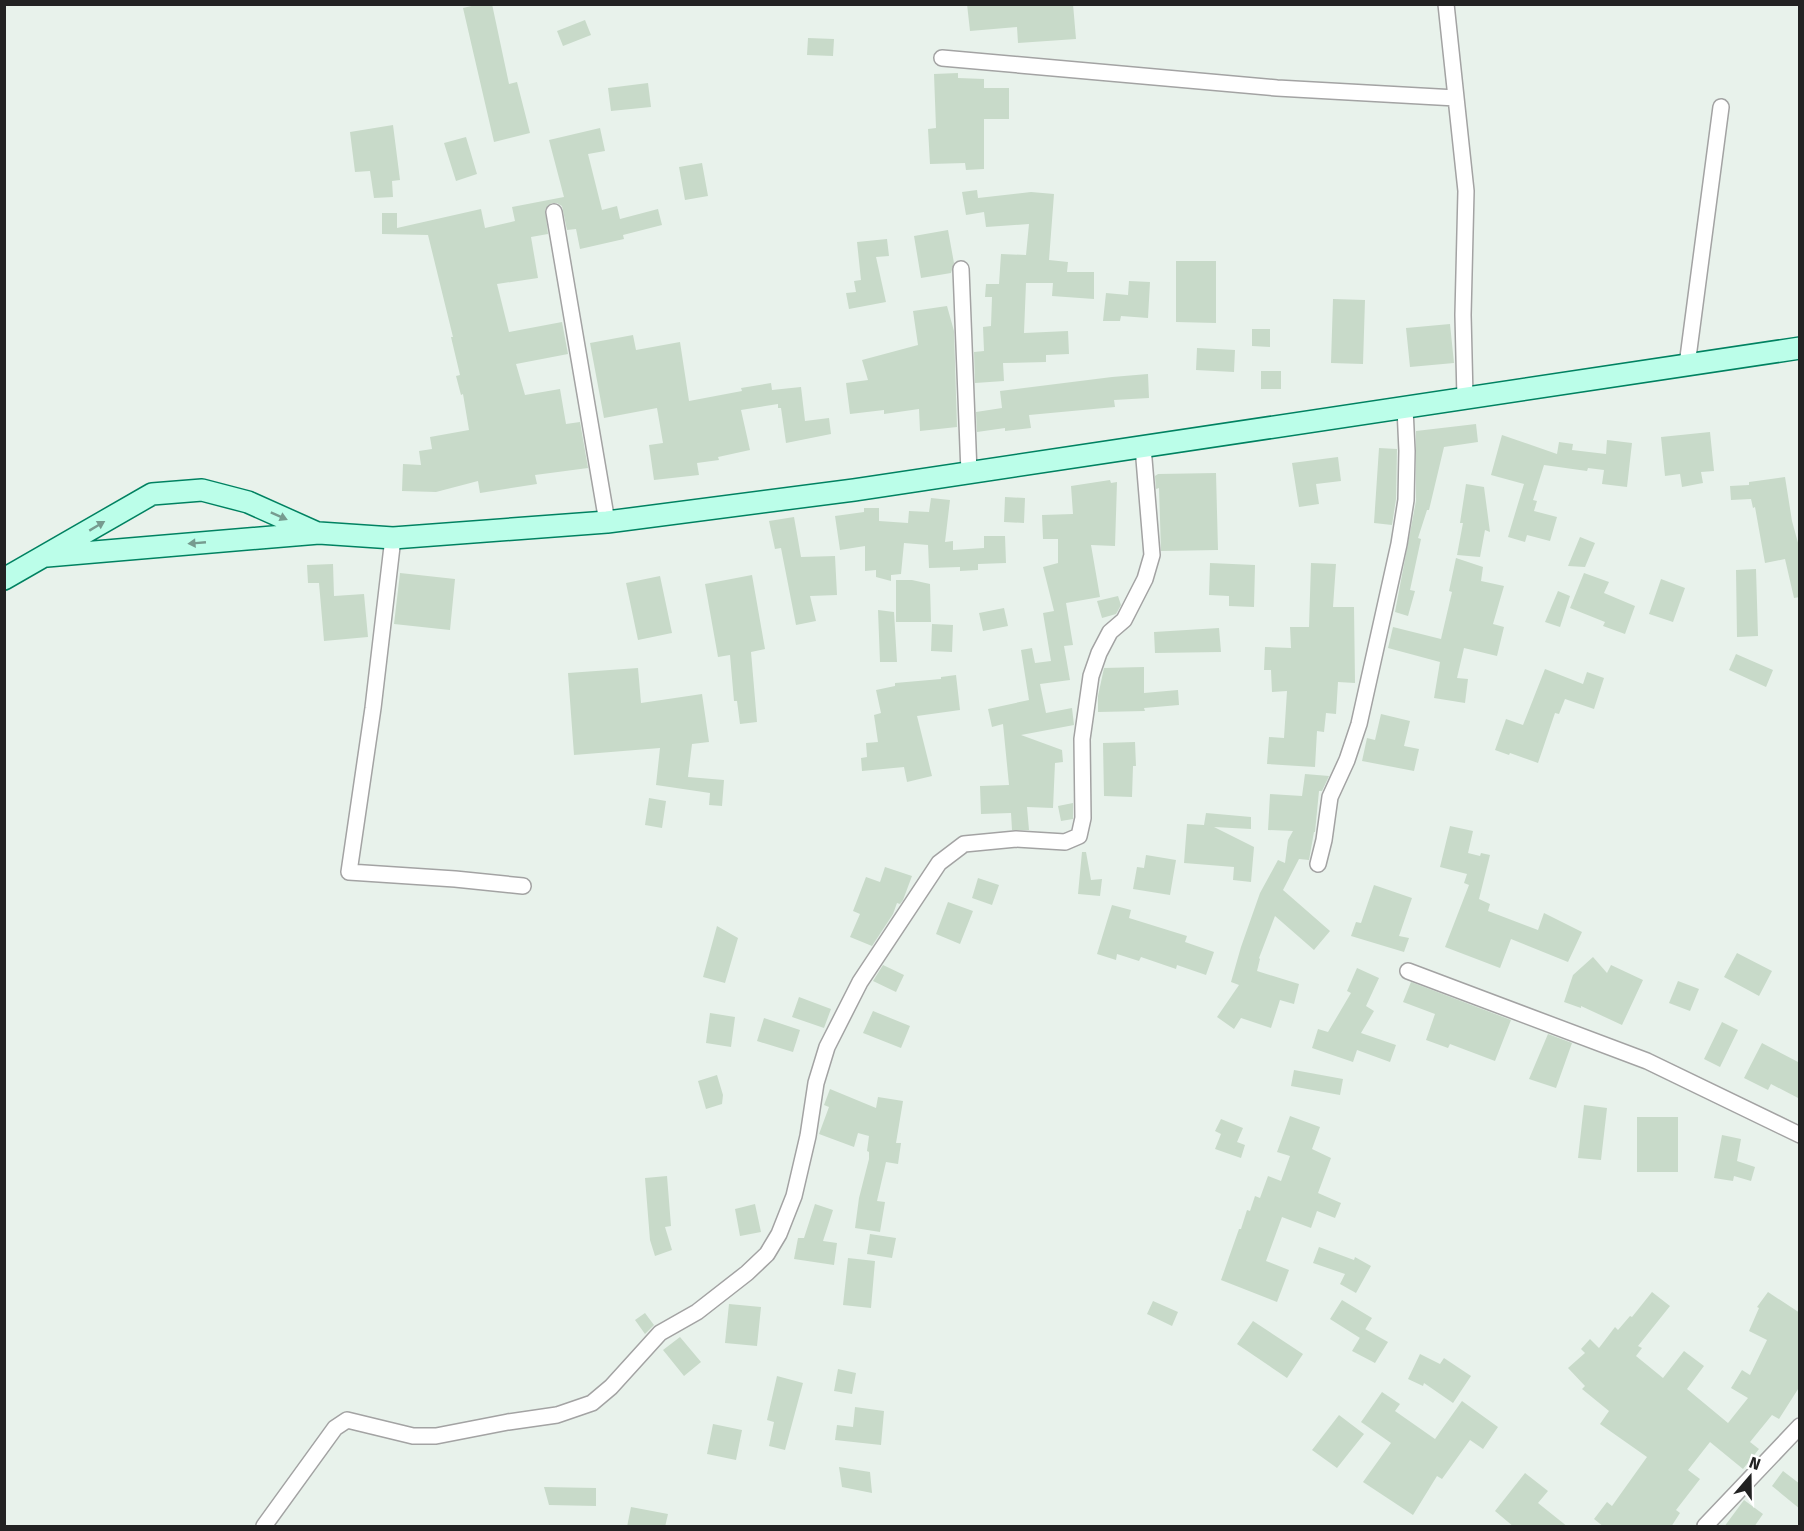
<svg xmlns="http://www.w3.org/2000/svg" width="1804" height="1531" font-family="'Fira Sans',sans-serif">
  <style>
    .building { fill: #c8dac9 }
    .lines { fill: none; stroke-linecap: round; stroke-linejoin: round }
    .minor-casing { stroke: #a3a3a3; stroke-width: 18 }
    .secondary-casing { stroke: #008261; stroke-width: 24 }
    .minor { stroke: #fff; stroke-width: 15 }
    .secondary { stroke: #bbfee9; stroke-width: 21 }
    .oneway { fill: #769b8f }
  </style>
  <rect width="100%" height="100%" fill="#e8f2eb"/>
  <path class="building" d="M480,4h12l17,80 8,-2 13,51 -36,9 -31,-134z
    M967,4h106l3,35 -58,4 -1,-16 -47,4z
    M585,20l6,15 -28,11 -6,-15z
    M808,38l26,1 -1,17 -26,-1z
    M958,73v5l26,1v9h25v31h-25v50l-18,1 -1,-7 -35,1 -2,-35 8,-1 -2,-54z
    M648,83l3,24 -40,4 -3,-23z
    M393,125l7,55 -8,1 1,16 -19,1 -4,-27 -15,1 -5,-40z
    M600,128l5,23 -17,3 14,56 15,-4 3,13 38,-10 4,16 -39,10 1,4 -44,10 -4,-20 -9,1 -5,-24 -5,-3h-5l-7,6 3,25 -17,3 7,41 -41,6 12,48 53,-10 6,32 -52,10 9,31 35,-6 6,35 14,-2 8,46 -53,7 2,9 -57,9 -2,-12 -42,11 -34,-1 1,-27 18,1 -2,-14 13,-2 -2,-12 39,-7 -6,-36 -2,1 -5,-19 4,-1 -9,-38h2l-25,-102 -46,-1v-21h15v15l84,-19 4,19 30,-7 -3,-14 52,-10 -15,-57z
    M466,137l11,37 -21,7 -12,-38z
    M702,163l6,33 -23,4 -6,-33z
    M977,190l1,8 53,-6 23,2 -5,66 19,2 -1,10h27v27l-42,-3 1,-13h-27l-2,50 44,-2 1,23 -23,1v7l-43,1 1,18 -29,2 -1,-31 10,-1 -1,-24 8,-1 1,-29h-7l1,-13h13l2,-30 25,1 3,-31 -43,3 -2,-15 -18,3 -4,-23z
    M948,230l6,33 -3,10 -30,5 -7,-42z
    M887,239l2,17 -13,1 10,45 -37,7 -3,-16 10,-1 -2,-11 7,-1 -4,-38z
    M1176,261h40v62l-40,-1z
    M1129,281l21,1 -2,36 -27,-2 -1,5h-17l3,-28 22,2z
    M1333,299l32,1 -2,64 -32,-1z
    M947,306l7,25 3,96 -37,4 -1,-22 -35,5v-4l-34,4 -4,-31 22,-3 -6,-20 56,-15 -5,-34z
    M1450,324l4,39 -44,4 -4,-39z
    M1252,329h18v18l-18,-1z
    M633,335l3,15 44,-8 9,59 53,-10 -1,-3 30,-5 1,7 29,-3 4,34 24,-3 2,16 -45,9 -5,-35h-3v-4l-37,6 9,40 -32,7 1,3 -22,3 2,12 -45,5 -5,-35 14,-2 -6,-35 -53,10 -14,-75z
    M1197,348l38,2 -1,22 -38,-2z
    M1261,371h20v18h-20z
    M1148,374l1,24 -35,2 1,7 -86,8 2,13 -26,3v-3l-28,4 -1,-20 26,-4 -2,-17 112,-14z
    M1476,424l2,18 -34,5 -15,63h-2l-9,28 3,1 -11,51 5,1 -7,25 -13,-4 21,-111v-70z
    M1710,432l4,39 -13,1 2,11 -21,4 -2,-13 -15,2 -4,-39z
    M1502,435l55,19 2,-12 14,2 -1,6 34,4 1,-14 25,3 -5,44 -25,-3 2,-14 -16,-2 -1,3 -43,-6 -11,35 4,1 -3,10 23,6 -7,24 -23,-6 -2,7 -17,-5 16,-53 -33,-9z
    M1379,448l18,1 -1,50 -4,26 -18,-2z
    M1338,457l3,24 -25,3 3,20 -20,3 -7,-44z
    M1216,473l2,77 -57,1 -2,-63 -3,1 -1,-13 3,-2z
    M1785,477l7,44 8,29v47l-6,1 -9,-39 -20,4 -10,-56 -2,1 -2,-9 -20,1 -1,-14 19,-1v-3z
    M1110,480l1,3 6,-1 -2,64 -24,-1 9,52 -34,6 7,42 -9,1 6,34 -30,4 6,29 26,-5 2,17 -53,10 41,15 1,12 -8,1 -2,45 -26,-1 2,23h-17l-1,-17 -30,1 -1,-28 29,-1 -6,-61 -11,3 -4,-18 41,-9 -8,-50 11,-2 3,15 16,-2 -8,-48 11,-2 -11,-44 15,-4v-24h-15l-1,-24 31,-1 -2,-28z
    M1466,484l18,3 6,45 -5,-2 -5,27 -23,-2 6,-32h-3z
    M1005,497l20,1 -1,25 -20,-1z
    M931,498l19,2 -5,42 8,-1v9l31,-2v-12h21l1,27 -28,1v6l-18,1v-4l-31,1 -1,-23 -24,-2 -3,31 -10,1v6l-15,-4v-7l-11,1v-25l-25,4 -5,-34 29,-4v-4h15v13l29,2 1,-12 20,1z
    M794,517l7,40 34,-1 2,39 -27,1 6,25 -20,4 -15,-77 -6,1 -6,-28z
    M1580,537l15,6 -10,24 -17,-1z
    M1456,558l27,9 -2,14 23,5 -11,38 11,3 -7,29 -33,-8 -7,30 11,1 -3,24 -31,-5 6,-36 -52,-14 5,-21 48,12 11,-47 -3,-1z
    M1210,563l45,2 -1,42 -25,-1v-10l-20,-1z
    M1311,563l25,1 -3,43h21l1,76 -17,-1 -2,32 -10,-1 -2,19 -7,-1 -2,36 -48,-3 2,-27 15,1 3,-47 -15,1 -1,-22h-7l1,-23 26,1 -1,-21h19z
    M333,564l1,32 30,-2 4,43 -44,4 -5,-58h-11l-1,-18z
    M1756,569l2,67 -21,1 -1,-67z
    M400,573l55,6 -5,51 -56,-6z
    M1584,573l25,9 -5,11 31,13 -10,28 -22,-8 2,-4 -35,-14z
    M752,575l13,74 -14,3 6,70 -17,2 -3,-23h-3l-4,-46 -12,2 -13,-73z
    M660,576l12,57 -34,7 -12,-57z
    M1661,579l24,9 -12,34 -24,-8z
    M896,580h16l18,4 1,38h-35z
    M1558,591l12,5 -10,31 -15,-5z
    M1118,596l3,9 -5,9 -14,4 -5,-17z
    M1004,608l4,18 -25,5 -4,-18z
    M878,610l16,2 3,50h-17z
    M932,624l21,1 -1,27 -21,-1z
    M1219,628l2,24 -66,1 -1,-21z
    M1736,654l37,16 -7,17 -37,-17z
    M1144,667v26l34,-3 1,15 -35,3 1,3 -47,1v-16l6,-28z
    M638,668l3,35 61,-9 7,48 -17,2 -4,33 36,3 -2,26 -13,-1 1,-12 -54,-8 4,-37 -86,7 -6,-82z
    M1545,669l38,15 4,-12 17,6 -10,31 -29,-10 -6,15 -4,-1 -17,50 -28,-10 -1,2 -14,-5 11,-31 17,6z
    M956,675l4,35 -43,6 15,60 -25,6 -3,-15 -42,4 -1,-13 6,-1 -1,-14 12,-1 -4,-27 7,-2 -5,-23 19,-4v-3l46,-4v-2z
    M1381,714l29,7 -6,25 15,3 -5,22 -52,-10 5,-23 8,2z
    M1135,742l1,24h-3l-1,31 -28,-1 -1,-53z
    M1305,774l24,2 -7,15h-3l-4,41h-1l-5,28 -10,-1 -16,31 47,41 -16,19 -39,-34 -16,42 1,1 -3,12 42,13 -5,20 -14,-4 -9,28 -30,-10 -7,11 -17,-12 22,-32 -8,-3 10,-35 19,-54 18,-33 7,3 3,-23 5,-9 -25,-1 2,-36 32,2z
    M649,798l17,3 -4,27 -17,-3z
    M1073,803v16l-12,2 -3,-15z
    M1206,813l45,4v12l-37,-2 40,20 -3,35 -18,-2 1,-13 -50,-4 3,-39 17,1z
    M1450,826l23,5 -5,22 12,3 1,-3 9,2 -11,44 11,5 -2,7 50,19 6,-17 38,19 -14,30 -57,-23 -11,29 -55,-21 24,-62 -5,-2 3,-9 -27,-7z
    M1082,852h4l5,28 11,-1 -2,17 -22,-2z
    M1146,855l30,5 -6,35 -37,-6 4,-22 7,1z
    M885,867l27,9 -9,24 -3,4 -3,-1 -4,11 -21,32 -22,-9 10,-23 -7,-3 13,-34 14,5z
    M978,878l21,7 -7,20 -20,-7z
    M1374,885l38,13 -13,38 10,2 -5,14 -53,-16 5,-14 5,1z
    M948,902l25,9 -13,33 -24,-10z
    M1112,905l19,5 -2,8 58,18 -2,6 29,10 -8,23 -29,-10 -1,4 -35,-12 -2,4 -22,-7 -1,6 -19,-6z
    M717,926l21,12 -13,45 -22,-6z
    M1737,953l35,18 -13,25 -35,-19z
    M1593,957l14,16 4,-8 32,15 -21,45 -41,-19v2l-17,-6 9,-27z
    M883,965l21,10 -8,17 -23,-11z
    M1357,968l22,10 -13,28 8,5 -13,22 35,12 -6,17 -33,-12 -4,12 -41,-14 6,-19 10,3 23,-39 -4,-2z
    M1678,981l21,8 -9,22 -21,-8z
    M1411,982l100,38 -16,41 -45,-17 -2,4 -22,-8 9,-26 -32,-12z
    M799,997l32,12 -7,19 -32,-11z
    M873,1011l37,15 -9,22 -38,-15z
    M710,1013l25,4 -4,30 -25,-4z
    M764,1018l36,12 -7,22 -36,-11z
    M1722,1022l16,8 -18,37 -16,-8z
    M1548,1034l24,9 -16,45 -27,-9z
    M1762,1043l38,20v36l-29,-15 -3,6 -24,-12z
    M1294,1070l49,9 -3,16 -49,-9z
    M717,1075l6,20 -1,9 -16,5 -8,-28z
    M830,1089l46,19 2,-11 25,4 -7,42h5l-3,21 -12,-2 -9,39 8,1 -5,30 -25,-4 4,-30 10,-39v-7l-2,-1 2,-15 -11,-3 -4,14 -35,-13 10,-27 -5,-2z
    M1584,1105l23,3 -6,52 -23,-2z
    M1290,1116l30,11 -8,22 19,9 -13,35 23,10 -6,15 -18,-7 -6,17 -29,-11 -16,44 23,9 -12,32 -56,-22 18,-51h2l6,-19 3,1 5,-15 5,2 8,-22 13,5 9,-25 -13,-4z
    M1637,1117h41v55h-41z
    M1221,1119l22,9 -6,14 8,3 -4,13 -26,-9 6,-15 -6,-3z
    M1722,1135l19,4 -4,22 18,6 -4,14 -17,-5 -1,5 -19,-3z
    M667,1176l4,50 -6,1 7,23 -17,6 -5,-16 -5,-62z
    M755,1204l6,28 -21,4 -5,-27z
    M815,1204l18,6 -10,31 14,2 -3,22 -40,-6 4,-21h6z
    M870,1234l26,4 -4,20 -25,-4z
    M1319,1247l35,13 1,-3 16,9 -15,27 -16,-9 5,-10 -32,-11z
    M848,1258l27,3 -4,47 -28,-3z
    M1652,1292l18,14 -32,40 4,2 -6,8 27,22 21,-27 20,15 -17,23 41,34 20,-25 -17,-10 11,-18 8,5 17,-35 -18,-9 10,-23 -2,-1 11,-15 32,21v73l-21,33 -7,-4 -22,27 9,7 -16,20 -33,-27 -22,28 12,9 -24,31 4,3 -9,14h-67l-10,-8 13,-17 5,4 35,-49 -47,-33 9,-13 -27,-22 3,-3 -17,-18 17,-15 -4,-4 9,-10 9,9 16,-21 3,3 12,-14 2,1z
    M1342,1300l30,18 -12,20 -30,-19z
    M1153,1301l25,11 -6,14 -25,-12z
    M729,1304l32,3 -4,39 -32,-3z
    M645,1313l9,12 -9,9 -10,-14z
    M1253,1321l50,33 -16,24 -50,-34z
    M1365,1329l23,13 -13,21 -23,-12z
    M680,1337l21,25 -17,14 -21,-26z
    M1420,1354l20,10 4,-6 27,18 -18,27 -29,-20 -1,3 -15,-7z
    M838,1369l18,4 -4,21 -18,-3z
    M777,1376l26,7 -18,67 -16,-4 5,-24 -7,-2z
    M1382,1392l18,12 -5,7 40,28 27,-38 36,26 -15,22 -13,-9 -28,39 -5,-3 -24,39 -50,-33 28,-39 -30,-21z
    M855,1407l29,4 -3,34 -46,-5 2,-15 16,2z
    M1339,1415l25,19 -27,34 -25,-18z
    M713,1424l29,6 -6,30 -29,-6z
    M839,1467l31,5 2,21 -30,-6z
    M1783,1471l17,13v25l-28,-23z
    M1525,1473l23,18 -10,12 30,24h-54l-19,-16z
    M544,1487l52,1v18l-47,-1z
    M1744,1500l19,14 -9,13h-30z
    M631,1507l37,7 -3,13h-38z"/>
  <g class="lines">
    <defs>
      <path id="minor" d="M1446,4l20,187 -3,124 2,83
        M942,58l335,30 179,10
        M554,212l53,310
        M961,269l8,204
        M1687,365l34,-258
        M393,538l-20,170 -24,164 106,7 68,7
        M1318,864l6,-24 6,-43 17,-37 12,-36 40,-180 7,-44 1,-49 -2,-43
        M1408,971l239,90 153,74
        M264,1526l71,-98 12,-8 66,16h23l72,-14 49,-7 35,-12 19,-16 49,-54 37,-21 50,-39 20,-19 12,-20 15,-38 14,-60 8,-53 11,-36 33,-65 79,-119 25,-19 52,-5 49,3 14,-6 4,-18 -1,-79 9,-63 8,-23 11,-21 14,-12 21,-41 7,-24 -9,-108
        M1705,1526l95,-100"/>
      <path id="secondary" d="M47,556l272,-23 74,5 214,-16 247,-32 946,-142
        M4,579l148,-85 50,-4 46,12 67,30"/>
    </defs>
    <use href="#minor" class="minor-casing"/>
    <use href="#secondary" class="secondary-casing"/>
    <use href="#minor" class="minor"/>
    <use href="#secondary" class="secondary"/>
  </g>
  <defs><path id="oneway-solid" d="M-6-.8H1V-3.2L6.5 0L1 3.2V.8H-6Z" transform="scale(1.5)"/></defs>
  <g class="oneway">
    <use href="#oneway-solid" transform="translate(279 516) rotate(24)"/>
    <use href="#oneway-solid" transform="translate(97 526) rotate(-31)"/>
    <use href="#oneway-solid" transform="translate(197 543) rotate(175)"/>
  </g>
  <rect width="1804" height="1531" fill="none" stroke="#222222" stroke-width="12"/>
  <g transform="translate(1750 1477) rotate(20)" stroke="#ffffff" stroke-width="4.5" paint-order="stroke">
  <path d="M0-4.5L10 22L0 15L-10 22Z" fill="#222222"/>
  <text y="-9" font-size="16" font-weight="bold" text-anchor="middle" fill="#222222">N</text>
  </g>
</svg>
